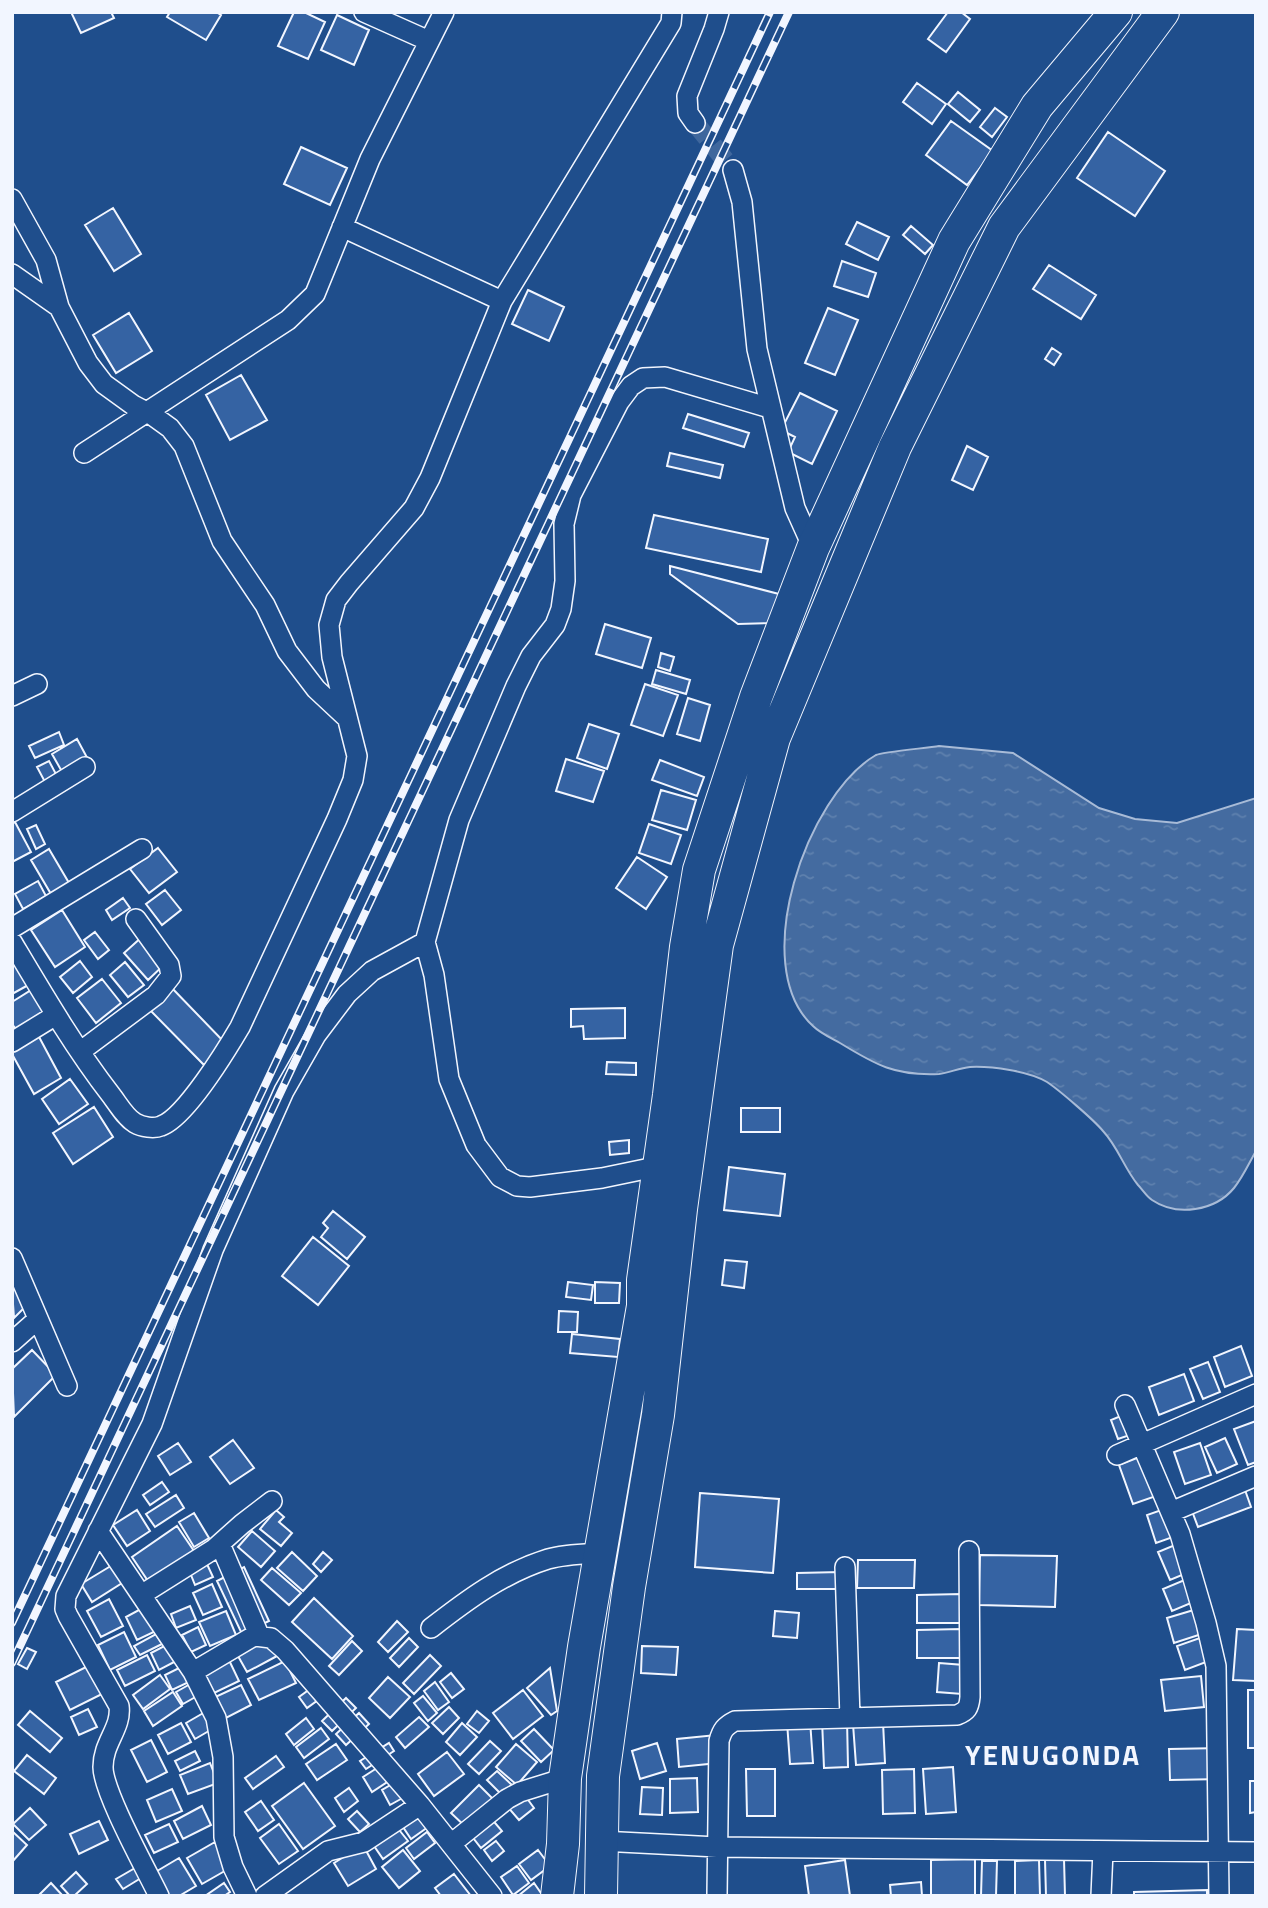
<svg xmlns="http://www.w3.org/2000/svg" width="1268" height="1908" font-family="'Titillium Web',sans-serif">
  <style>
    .water { fill: url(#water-ripples); stroke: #a8bbd7; stroke-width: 2 }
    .building { fill: #3563a3; stroke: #f2f6ff; stroke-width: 2 }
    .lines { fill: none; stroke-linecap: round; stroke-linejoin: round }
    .minor-tunnel { stroke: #3f679d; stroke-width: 19; stroke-dasharray: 19 10; stroke-linecap: butt }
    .minor-casing { stroke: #f2f6ff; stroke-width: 22 }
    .trunk-casing { stroke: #f2f6ff; stroke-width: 34 }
    .minor { stroke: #1f4e8c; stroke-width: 19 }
    .trunk { stroke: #1f4e8c; stroke-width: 32 }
    .rail-casing { stroke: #f2f6ff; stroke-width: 8 }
    .rail { stroke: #1f4e8c; stroke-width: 5; stroke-dasharray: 16; stroke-linecap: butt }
    .labels { text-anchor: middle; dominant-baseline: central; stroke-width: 5; stroke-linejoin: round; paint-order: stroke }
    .district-label { font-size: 28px; font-weight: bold; letter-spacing: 2px; fill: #f2f6ff; stroke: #1f4e8c }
  </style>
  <defs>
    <pattern id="water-ripples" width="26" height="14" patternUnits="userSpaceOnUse" patternTransform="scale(1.75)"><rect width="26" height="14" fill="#446ba0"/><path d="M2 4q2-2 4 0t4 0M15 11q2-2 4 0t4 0" fill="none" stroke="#5f81ae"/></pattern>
  </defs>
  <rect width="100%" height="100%" fill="#1f4e8c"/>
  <path class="water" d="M939,746l74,7 86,55 36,11 42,4 79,-25v353c-7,12 -13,26 -22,37 -19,23 -57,29 -82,12 -5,-3 -10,-11 -14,-15 -14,-17 -20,-38 -35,-54 -9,-11 -44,-41 -56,-49 -18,-11 -56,-16 -77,-15 -11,1 -21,6 -31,7 -44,2 -63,-9 -99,-31 -9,-5 -20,-10 -27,-17 -66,-60 -6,-231 63,-271 6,-3 51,-7 63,-9z"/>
  <path class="building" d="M71,12h40l3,6 -33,15z
    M170,12h46l5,3 -15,25 -39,-23z
    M294,12h10l21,10 -17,37 -30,-13z
    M948,12h13l9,7 -24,33 -18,-13z
    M337,15l32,15 -15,35 -33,-15z
    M917,83l29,21 -14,20 -29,-22z
    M958,92l22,18 -10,12 -22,-18z
    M995,108l12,9 -15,20 -12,-10z
    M951,121l42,30 -26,34 -41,-30z
    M1108,132l57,39 -30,45 -58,-38z
    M301,147l46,21 -17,37 -46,-21z
    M113,208l28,46 -27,17 -29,-46z
    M857,222l32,15 -11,23 -32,-16z
    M911,226l22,19 -8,9 -22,-19z
    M842,261l34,12 -8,24 -34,-11z
    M1049,265l47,30 -15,24 -48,-30z
    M528,290l36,17 -15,34 -37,-17z
    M828,308l30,12 -23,55 -30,-12z
    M129,313l23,38 -36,22 -23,-38z
    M1052,348l9,6 -7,11 -9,-6z
    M241,375l26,45 -37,20 -24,-45z
    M800,393l37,18 -25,53 -24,-12 7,-15 -14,-7z
    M688,414l61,19 -5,14 -61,-19z
    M967,446l21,11 -15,33 -21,-10z
    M670,453l53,12 -3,13 -53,-12z
    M654,515l114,24 -7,33 -115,-24z
    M670,566l109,28 -7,29 -34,1 -68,-50z
    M605,624l46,14 -9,30 -46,-14z
    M661,653l13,4 -4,14 -12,-4z
    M656,670l34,10 -4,14 -34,-10z
    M645,684l33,11 -15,41 -32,-11z
    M688,698l22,7 -10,36 -23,-7z
    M589,724l30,10 -12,35 -30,-11z
    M59,732l5,13 -29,13 -6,-12z
    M77,739l13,24 -25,14 -13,-23z
    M566,759l38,12 -11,31 -37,-11z
    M660,760l44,17 -7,19 -45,-16z
    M49,761l8,15 -12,6 -8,-15z
    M661,790l35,10 -9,30 -35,-10z
    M15,822l16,30 -19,10v-38z
    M649,824l32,11 -10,29 -32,-11z
    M36,825l9,19 -9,5 -9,-20z
    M158,848l19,24 -28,21 -19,-24z
    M49,849l20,34 -18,11 -20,-34z
    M637,857l30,20 -21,32 -30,-21z
    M38,881l8,15 -23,13 -8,-15z
    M165,890l16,20 -19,15 -16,-21z
    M123,898l7,10 -18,12 -6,-10z
    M62,910l23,37 -30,20 -24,-37z
    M95,932l14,18 -11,9 -14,-19z
    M143,936l24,26 -19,18 -24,-27z
    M20,961l12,22 -20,11v-29z
    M80,961l12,16 -19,16 -13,-16z
    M125,962l19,23 -16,12 -18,-22z
    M102,979l19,24 -25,20 -19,-25z
    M170,986l56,58 -22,21 -56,-57z
    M36,987l13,21 -33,21 -4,-5v-22z
    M625,1008v30l-41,1 -1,-13 -12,1v-18z
    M38,1035l23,43 -27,16 -22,-40v-5z
    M607,1062l29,1v12l-30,-1z
    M70,1079l18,25 -29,20 -17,-25z
    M94,1107l19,30 -40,27 -20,-31z
    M741,1108h39v24h-39z
    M629,1140v13l-19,2 -1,-13z
    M729,1167l56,7 -5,42 -56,-6z
    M333,1211l32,26 -18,22 -26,-22 7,-9 -5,-5z
    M313,1237l36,29 -31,39 -36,-29z
    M725,1260l22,2 -3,26 -22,-3z
    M568,1282l25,3 -2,15 -25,-3z
    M595,1282l25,1 -1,20h-24z
    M17,1285l15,15 -18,18 -2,-28z
    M559,1311l19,1 -1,20h-19z
    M572,1334l48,5 -2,18 -48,-4z
    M1241,1346l11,30 -27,11 -11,-30z
    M32,1350l24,25 -42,42 -2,-48z
    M1208,1362l12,30 -17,7 -13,-30z
    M1184,1374l10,27 -35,14 -10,-28z
    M1128,1413l8,20 -18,6 -7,-19z
    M1256,1421v41l-8,3 -14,-36z
    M1225,1438l12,26 -20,9 -12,-26z
    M233,1440l21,28 -24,16 -20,-27z
    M178,1443l13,19 -21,13 -12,-19z
    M1200,1443l11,32 -26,9 -11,-32z
    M1147,1454l15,40 -29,10 -14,-39z
    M162,1482l7,10 -19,13 -7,-10z
    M1245,1490l6,17 -53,20 -6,-16z
    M700,1493l79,6 -6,74 -78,-6z
    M176,1495l8,13 -29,19 -9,-13z
    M1167,1508l9,28 -20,7 -9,-28z
    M137,1510l13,21 -23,15 -14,-21z
    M276,1510l8,7 -5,5 13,11 -11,13 -21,-17z
    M194,1513l15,25 -15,9 -15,-25z
    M177,1526l17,25 -46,30 -16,-24z
    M252,1531l23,20 -14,16 -23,-20z
    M1187,1540l12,28 -29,12 -12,-28z
    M292,1552l25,24 -14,15 -26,-23z
    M323,1552l9,8 -11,12 -8,-8z
    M980,1555l77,1 -2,51 -76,-2z
    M858,1560h57l-1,28h-57z
    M119,1561l11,17 -38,24 -11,-18z
    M206,1562l7,15 -18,8 -6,-15z
    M244,1567l25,54 -27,13 -25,-53z
    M272,1568l29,25 -12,12 -28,-25z
    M841,1572v17h-44v-16z
    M1194,1576l9,22 -31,13 -9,-22z
    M212,1584l10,23 -19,8 -10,-22z
    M961,1594v29h-44v-28z
    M314,1598l39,38 -21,23 -40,-37z
    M109,1599l14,27 -22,11 -14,-26z
    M148,1605l12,24 -23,11 -11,-23z
    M190,1606l6,14 -20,8 -5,-14z
    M1207,1606l7,24 -40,13 -7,-25z
    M226,1611l10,24 -26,11 -11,-24z
    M775,1611l24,2 -2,25 -24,-2z
    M397,1621l11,11 -20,20 -10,-10z
    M198,1627l8,18 -15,7 -9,-17z
    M961,1629v29h-44v-28z
    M1237,1629l19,1v51l-23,-1z
    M124,1632l12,25 -26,13 -12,-25z
    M1214,1633l8,23 -37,14 -8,-24z
    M156,1634l6,10 -22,11 -6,-9z
    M409,1638l9,9 -19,20 -9,-9z
    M267,1639l10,17 -30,16 -9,-16z
    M352,1641l10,10 -23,24 -10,-9z
    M170,1643l8,17 -19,10 -8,-17z
    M642,1646l36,1 -2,28 -35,-2z
    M27,1648l9,4 -9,17 -9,-5z
    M147,1655l8,16 -30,15 -8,-16z
    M430,1655l11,11 -27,28 -11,-11z
    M228,1658l11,23 -27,13 -11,-22z
    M98,1661l14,28 -42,21 -14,-28z
    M285,1661l11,22 -37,17 -11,-21z
    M939,1663l25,2 -2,29 -25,-2z
    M183,1666l8,15 -19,9 -7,-15z
    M550,1668l7,43 -6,4 -24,-27z
    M451,1673l13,16 -12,9 -12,-16z
    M160,1675l10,14 -27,20 -10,-14z
    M1201,1676l3,31 -39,4 -4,-31z
    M388,1677l22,20 -20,21 -21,-20z
    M321,1681l8,11 -22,16 -8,-11z
    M435,1682l14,20 -11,8 -14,-19z
    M192,1683l7,12 -16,9 -7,-12z
    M241,1685l10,20 -29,15 -11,-21z
    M523,1690l20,26 -30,23 -20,-26z
    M1248,1690h8v58h-8z
    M173,1692l9,14 -29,20 -9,-15z
    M423,1696l14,17 -9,8 -14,-18z
    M346,1698l10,10 -24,23 -10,-10z
    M449,1707l10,11 -16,16 -11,-11z
    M88,1709l9,18 -18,8 -8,-18z
    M30,1711l32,27 -12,14 -32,-27z
    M477,1711l12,10 -10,12 -12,-9z
    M205,1712l9,16 -19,11 -9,-16z
    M359,1713l10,11 -23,21 -10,-11z
    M419,1717l10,10 -24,21 -9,-11z
    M306,1718l8,11 -20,16 -8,-11z
    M847,1719l1,48 -24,1 -2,-48z
    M810,1720l3,43 -23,1 -3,-42z
    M883,1722l2,41 -29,2 -3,-41z
    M181,1723l10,19 -23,12 -10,-19z
    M462,1723l15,14 -17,18 -14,-13z
    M321,1728l8,11 -25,19 -8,-11z
    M534,1729l20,21 -13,12 -20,-21z
    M716,1735l2,28 -39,4 -2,-28z
    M151,1740l16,32 -20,10 -16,-32z
    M490,1741l11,10 -22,23 -11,-10z
    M389,1743l5,8 -28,18 -6,-8z
    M657,1743l9,28 -26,8 -8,-28z
    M336,1744l11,16 -30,20 -11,-16z
    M516,1744l21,18 -20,23 -21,-18z
    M1222,1748v31l-52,1 -1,-31z
    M195,1751l5,10 -20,10 -5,-10z
    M447,1752l17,22 -30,22 -16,-22z
    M27,1755l29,23 -12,16 -30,-23z
    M276,1756l8,11 -31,22 -8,-11z
    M391,1759l10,14 -29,19 -9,-15z
    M210,1763l8,20 -30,11 -8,-19z
    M953,1767l3,45 -30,2 -3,-45z
    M746,1769h29v47h-28z
    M914,1769l1,44 -32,1 -1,-44z
    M497,1771l15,14 -10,10 -15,-15z
    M697,1778l1,34 -28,1v-34z
    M399,1780l9,15 -18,10 -8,-15z
    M1250,1781h6v31l-6,1z
    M304,1783l31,43 -32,23 -31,-43z
    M479,1785l16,16 -27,28 -17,-16z
    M642,1787l21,1 -1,27 -22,-1z
    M349,1788l9,13 -14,11 -9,-14z
    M172,1789l10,22 -26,11 -9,-22z
    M523,1793l11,15 -15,12 -12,-14z
    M261,1801l13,19 -16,11 -13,-19z
    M202,1806l9,19 -28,14 -9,-18z
    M30,1808l16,17 -17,15 -16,-16z
    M357,1811l12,13 -9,8 -12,-13z
    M420,1815l8,12 -17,12 -8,-12z
    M490,1817l12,14 -21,17 -11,-14z
    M99,1821l9,19 -29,14 -9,-20z
    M169,1824l9,18 -24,11 -9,-18z
    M279,1824l19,27 -19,13 -19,-26z
    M396,1826l12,15 -25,18 -11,-16z
    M12,1831l15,14 -15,17z
    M427,1832l8,11 -21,16 -8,-11z
    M496,1841l8,10 -12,10 -8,-11z
    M215,1842l15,26 -28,16 -15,-26z
    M363,1845l13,24 -28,17 -14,-23z
    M403,1850l17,21 -21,17 -17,-21z
    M538,1850l12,16 -19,14 -12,-16z
    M179,1858l17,28 -17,10h-15l-12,-22z
    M975,1859v37h-44v-36z
    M1064,1859l1,37h-19l-1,-36z
    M845,1860l5,36h-41l-4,-30z
    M1039,1860l1,36h-25v-35z
    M982,1861h15l-1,35h-15z
    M517,1866l12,17 -16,12 -12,-18z
    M135,1868l6,10 -18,11 -7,-10z
    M76,1872l11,12 -13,12h-4l-9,-10z
    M454,1874l17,22h-30l-6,-8z
    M921,1882l1,14h-31l-1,-11z
    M51,1883l12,13h-24v-1z
    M224,1883l6,9 -6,4h-19z
    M534,1883l9,13h-25z
    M1207,1890v6h-73v-4z"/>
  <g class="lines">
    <path class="minor-tunnel" d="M695,123l38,47"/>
    <defs>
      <path id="minor" d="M364,12l65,29
        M695,123l-7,-10 -1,-17 27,-67 5,-17
        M733,170l9,32 15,147 38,159 18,40
        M12,199l34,61 13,47 29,56 16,21 29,21 19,10 18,13 14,18 38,95 43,64 22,46 29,38 31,29
        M342,227l160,74
        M12,274l47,33
        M84,453l204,-133 27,-26 55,-135 74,-147
        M12,696l25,-12
        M12,812l73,-45
        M12,928l130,-79
        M12,942c31,52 62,105 99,153 7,9 14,22 24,28 7,4 19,6 26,3 24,-8 66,-77 79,-99l97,-208 16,-39 4,-24 -25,-99 -3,-32 7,-25 13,-17 65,-75 16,-30 72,-177 169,-278 1,-11
        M12,1042l44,-27
        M81,1051l75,-56 15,-19 -2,-11 -33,-46
        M660,1166l-58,12 -72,9 -13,-1 -17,-9 -24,-32 -27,-66 -15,-104 -9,-33 34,-122 57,-134 15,-30 24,-31 6,-16 4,-28 -1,-57 7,-29 48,-93 12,-16 12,-8 22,-1 105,31
        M12,1258l55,128
        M12,1342l26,-23
        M1125,1405l55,129 26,89 10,43 3,230
        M1117,1455l139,-61
        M1171,1512l85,-36
        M98,1531l95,141 23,46 7,39 1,80 9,30 14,29
        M220,1544l39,91
        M845,1567l5,151
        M141,1595l73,-46 28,-25 30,-23
        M431,1628c36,-28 72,-55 117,-69 17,-5 36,-5 54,-6
        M193,1672l61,-36 17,2 14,12 135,155 72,91
        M601,1841l116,6 539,5
        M451,1844l56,-45 13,-7 45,-14
        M159,1896c-13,-27 -56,-104 -56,-129 0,-25 19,-39 16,-61l-51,-90 -3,-7 1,-13 86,-172 61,-174 71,-159 32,-56 31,-41 25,-23 53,-29
        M265,1896l63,-45 36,-9 56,-37
        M717,1896l2,-155c3,-11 6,-15 16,-20l222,-6c10,-4 12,-7 13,-18l-1,-146
        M1101,1896l2,-45"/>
      <path id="trunk" d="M557,1896l6,-52 2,-66 19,-131 59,-341v-26l26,-185 17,-148 13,-77 57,-173 57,-149 141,-307 83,-135 79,-94
        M601,1896l2,-120 26,-189 29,-172 23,-206 36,-264 57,-207 121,-291 109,-220 159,-215"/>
    </defs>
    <use href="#minor" class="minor-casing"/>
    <use href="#trunk" class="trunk-casing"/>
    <use href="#minor" class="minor"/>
    <use href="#trunk" class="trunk"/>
    <defs>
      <path id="rail" d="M12,1623l758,-1611
        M12,1663l777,-1651"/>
    </defs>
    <use href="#rail" class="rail-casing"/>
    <use href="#rail" class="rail"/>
  </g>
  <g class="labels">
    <g class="district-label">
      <text x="1053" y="1754">YENUGONDA</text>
    </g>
  </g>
  <rect width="1268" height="1908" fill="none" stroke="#f2f6ff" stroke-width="28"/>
</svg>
